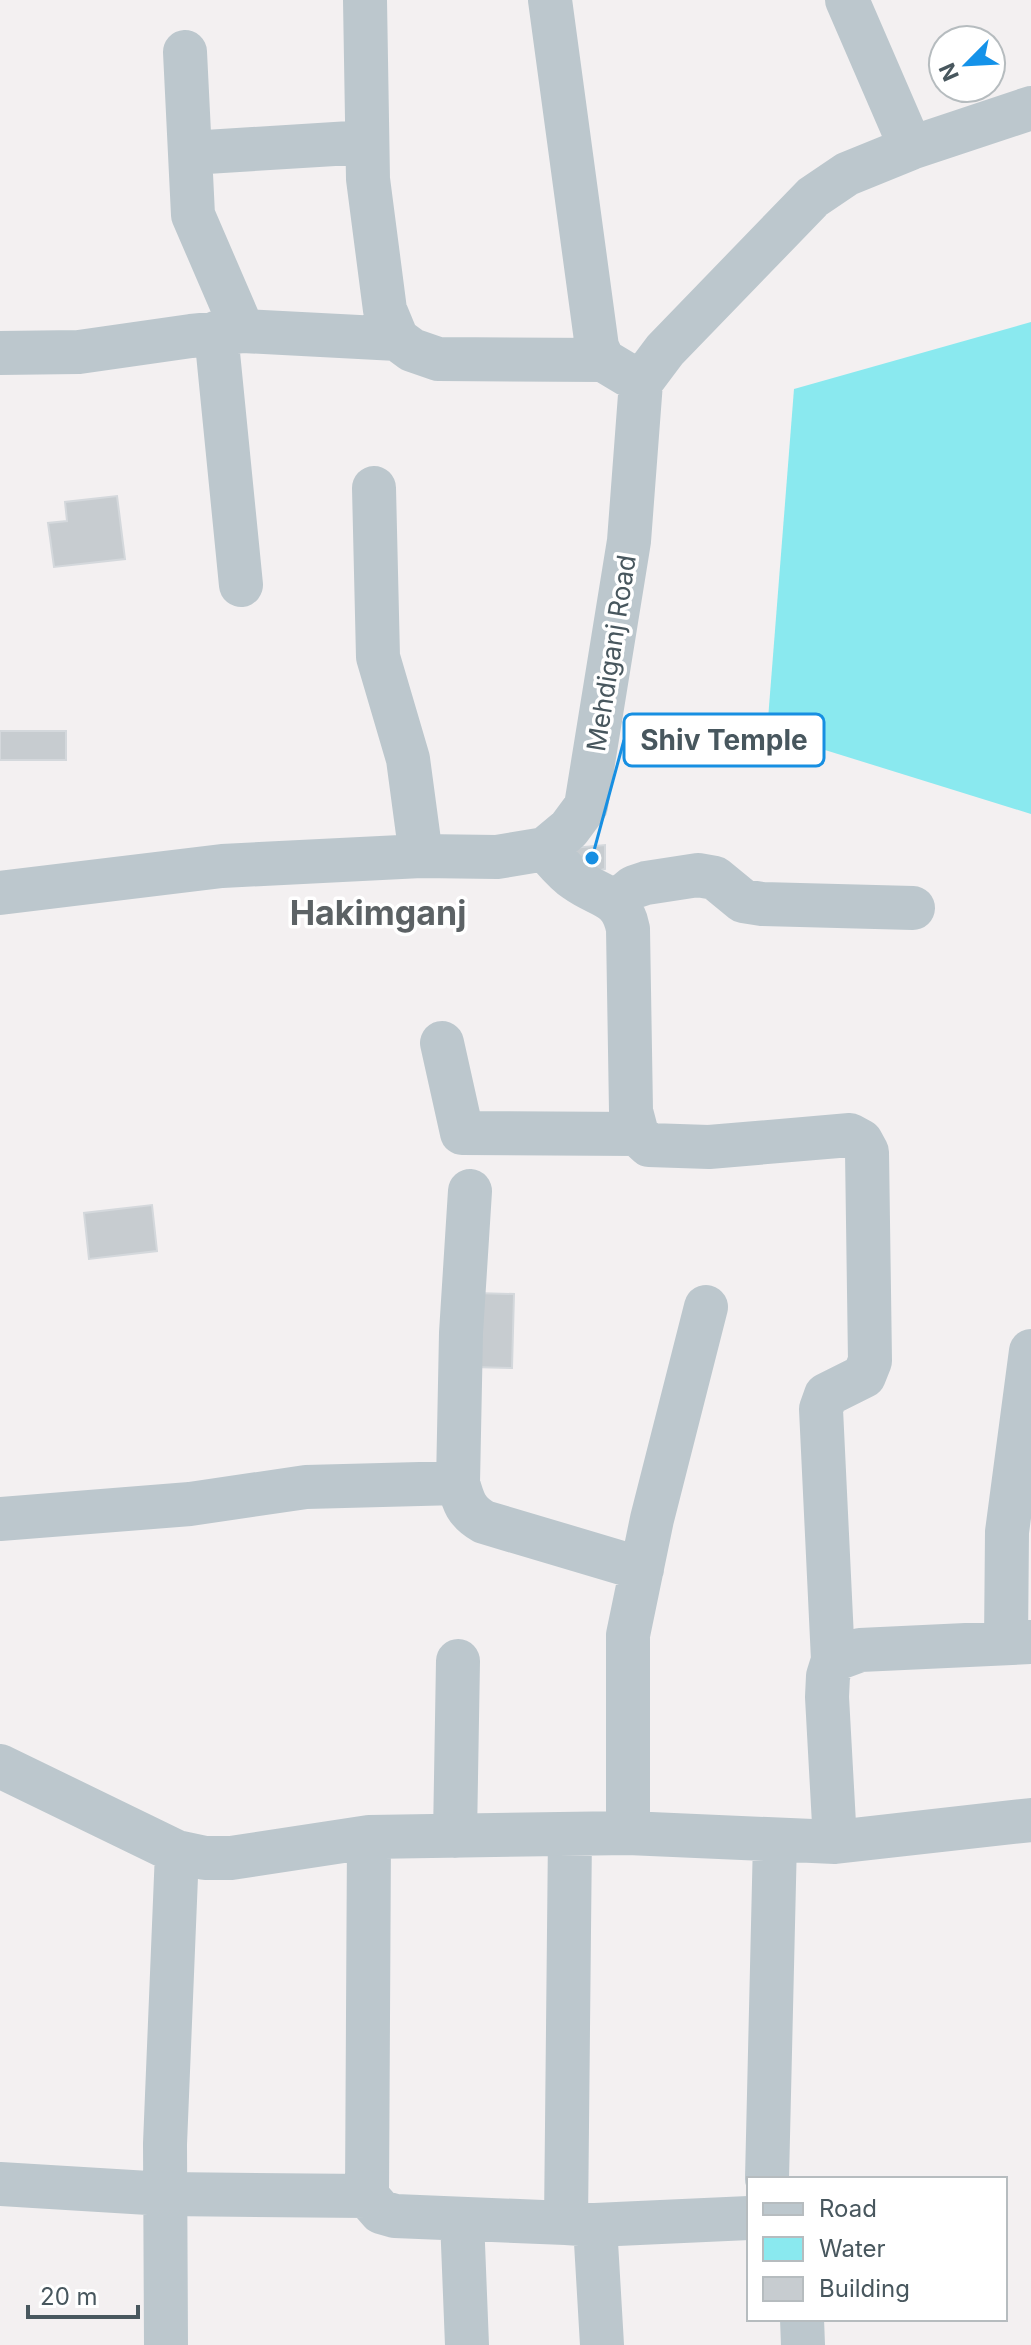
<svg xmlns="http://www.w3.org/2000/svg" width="1031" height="2345" font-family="Inter,sans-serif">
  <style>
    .water { fill: #8ae9ef }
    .building { fill: #c7ccd0; stroke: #d4d8dc; stroke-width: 2 }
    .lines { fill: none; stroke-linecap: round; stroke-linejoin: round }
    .minor { stroke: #bcc7cd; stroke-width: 44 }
    .labels { text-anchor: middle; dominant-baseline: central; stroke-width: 7; stroke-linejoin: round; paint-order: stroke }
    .street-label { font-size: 26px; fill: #48575e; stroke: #fff }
    .district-label { font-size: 34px; font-weight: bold; fill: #5c6265; stroke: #fff }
    .leader { fill: none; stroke: #178fe2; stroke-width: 3 }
    .callout-dot { fill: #178fe2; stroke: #fff; stroke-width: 3 }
    .callout { fill: #fff; stroke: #178fe2; stroke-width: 3 }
    .callout-label { font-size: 28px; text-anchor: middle; font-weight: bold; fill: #48575e }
  </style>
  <rect width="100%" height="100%" fill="#f3f0f1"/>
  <path class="water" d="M1031,322v492l-264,-82 27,-343z"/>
  <path class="building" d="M117,496l8,63 -71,8 -6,-44 19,-2 -2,-19z
    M0,731h66v29h-66z
    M605,845v24l-19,5 -14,-26z
    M152,1205l5,46 -68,8 -5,-46z
    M475,1293l39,1 -2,74 -39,-1z"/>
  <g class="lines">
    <path class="minor" d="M365,0l3,179 17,131 12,29 15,11 26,9 165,1
      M550,0l47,347 6,13 25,15
      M847,0l64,148
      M185,52l8,163 50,116
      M190,153l177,-11
      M216,333l25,252
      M0,353l79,-1 112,-16 52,-5 154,8
      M374,488l4,169 30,102 13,97
      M545,849c10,11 19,23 31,31 25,18 45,14 52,49l3,182 6,23 12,11 60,2 141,-12 11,6 6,11 3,209 -6,15 -38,19 -5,14 12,251
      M0,893l222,-27 199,-10 76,1 48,-8 24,-20 17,-23 43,-265 12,-159 24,-32 148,-153 34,-23 64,-26 120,-40
      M616,902l18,-15 12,-4 52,-8 17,3 28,23 19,3 151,4
      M442,1043l20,90 175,1
      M470,1191l-9,142 -3,150c5,18 8,29 26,39l158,47
      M0,1519l190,-15 116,-17 152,-4
      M1006,1642l1,-110 24,-181
      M0,1766l177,86 28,6h26l138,-21 259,-4 207,9 196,-22
      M628,1833v-198l24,-116 54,-212
      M570,1834l-4,389 29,2 154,-7
      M455,1836l3,-175
      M835,1842l-8,-145 1,-21 5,-16 27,-10 171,-8
      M767,2179l8,-339
      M0,2184l165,10 202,2 2,-359
      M367,2196l14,16 14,4 171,7
      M462,2219l5,126
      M595,2225l7,120
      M802,2319l1,26
      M166,2345l-1,-201 12,-292"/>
  </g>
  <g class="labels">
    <g class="street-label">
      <text transform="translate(611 653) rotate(-81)">Mehdiganj Road</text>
    </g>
    <g class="district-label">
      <text x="378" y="912">Hakimganj</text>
    </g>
  </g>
  <path class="leader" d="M592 858L624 740"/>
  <circle class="callout-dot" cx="592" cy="858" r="8"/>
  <rect class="callout" x="624" y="714" width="200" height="52" rx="8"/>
  <g class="callout-label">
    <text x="724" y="750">Shiv Temple</text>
  </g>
  <rect x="747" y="2177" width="260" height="144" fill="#ffffff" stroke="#b6bcbf" stroke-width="2"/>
  <rect x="763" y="2203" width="40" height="12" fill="#bcc7cd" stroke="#b6bcbf" stroke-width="2"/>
  <text x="819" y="2217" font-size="24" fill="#48575e">Road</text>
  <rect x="763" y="2237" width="40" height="24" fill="#8ae9ef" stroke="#b6bcbf" stroke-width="2"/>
  <text x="819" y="2257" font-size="24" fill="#48575e">Water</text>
  <rect x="763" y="2277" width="40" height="24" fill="#c7ccd0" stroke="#b6bcbf" stroke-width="2"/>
  <text x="819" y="2297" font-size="24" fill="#48575e">Building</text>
  <g transform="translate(967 64) rotate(246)"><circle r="38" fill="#ffffff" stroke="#b6bcbf" stroke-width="2"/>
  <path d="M0-6L14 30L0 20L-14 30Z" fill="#1492e9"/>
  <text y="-12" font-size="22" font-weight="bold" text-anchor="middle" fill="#48575e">N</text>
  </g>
  <path d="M28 2305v12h110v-12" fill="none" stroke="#48575e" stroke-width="4"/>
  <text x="40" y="2305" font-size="24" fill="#48575e" stroke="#ffffff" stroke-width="6" paint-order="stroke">20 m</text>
</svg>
